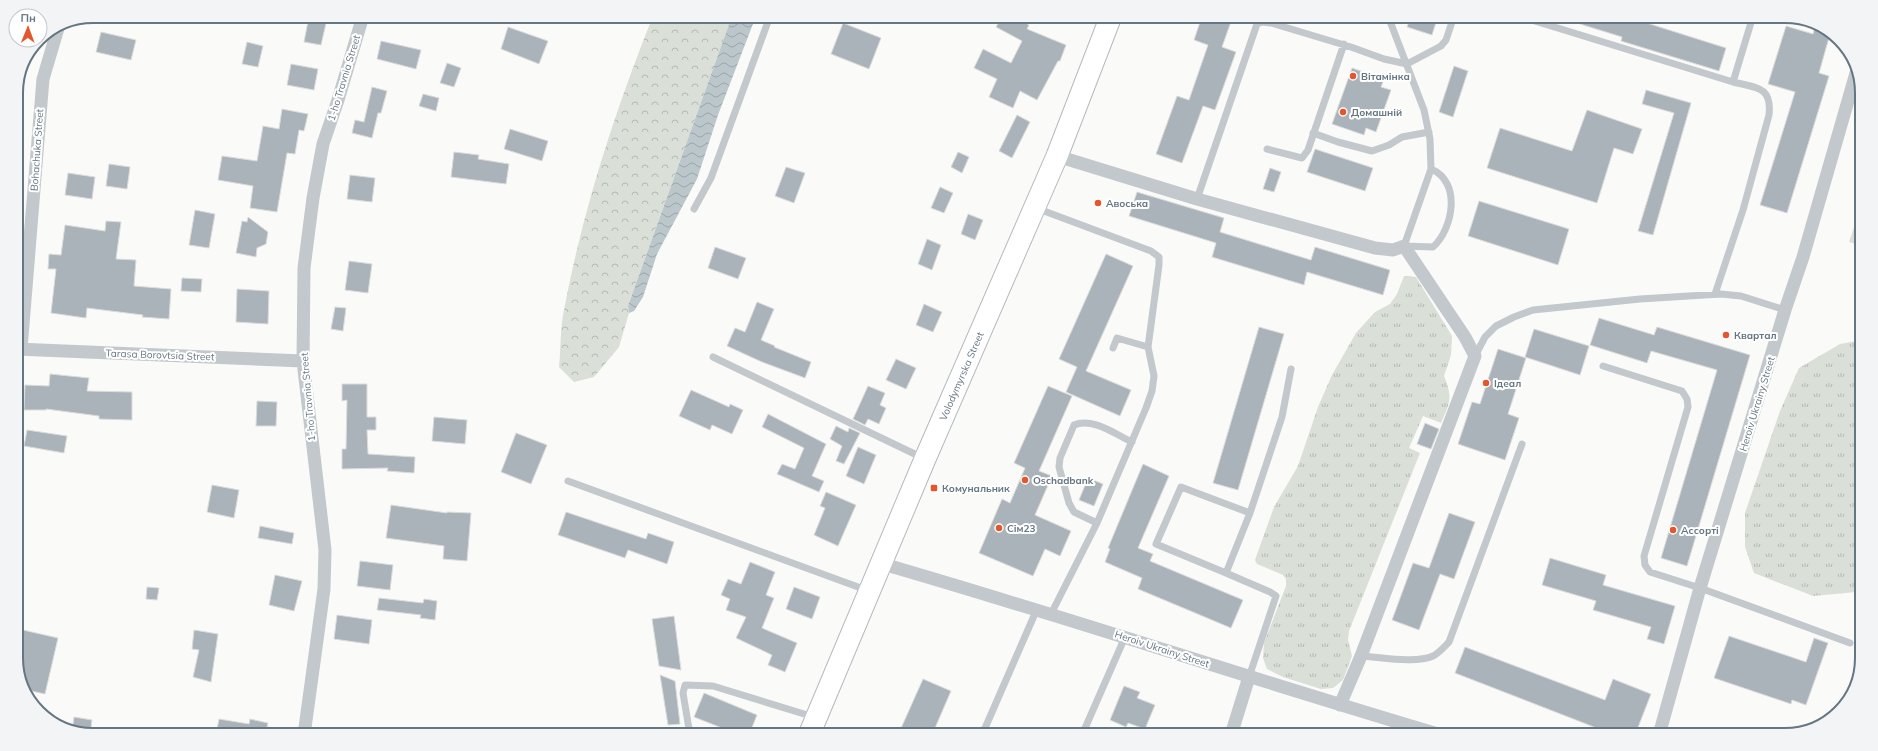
<svg xmlns="http://www.w3.org/2000/svg" width="1878" height="751" font-family="Mulish,sans-serif">
  <style>
    .grass { fill: url(#grass-tufts) }
    .forest { fill: url(#forest-crowns) }
    .garden { fill: #dadfd7 }
    .water { fill: url(#water-waves) }
    .building { fill: #aab3b9; stroke: #dcdcda }
    .lines { fill: none; stroke-linecap: round; stroke-linejoin: round }
    .primary-casing { stroke: #b5babe; stroke-width: 23 }
    .lane { stroke: #c3c8cc; stroke-width: 7 }
    .street { stroke: #c3c8cc; stroke-width: 13 }
    .primary { stroke: #fff; stroke-width: 21 }
    .poi-dot { fill: #e4572e; stroke: #fff; stroke-width: 1.5 }
    .labels { text-anchor: middle; dominant-baseline: central; stroke-width: 4; stroke-linejoin: round; paint-order: stroke }
    .poi-label { font-size: 10px; font-weight: bold; fill: #657683; stroke: #fff; text-anchor: start }
    .street-label { font-size: 10px; fill: #657683; stroke: #fff }
    .rim { fill: none; stroke: #657683; stroke-width: 2 }
  </style>
  <defs>
    <pattern id="grass-tufts" width="24" height="20" patternUnits="userSpaceOnUse"><rect width="24" height="20" fill="#dadfd7"/><path d="M3 7l-1-3M5 7V3M7 7l1-3M15 17l-1-3M17 17v-4M19 17l1-3" fill="none" stroke="#b4b9b4"/></pattern>
    <pattern id="forest-crowns" width="20" height="18" patternUnits="userSpaceOnUse"><rect width="20" height="18" fill="#dadfd7"/><path d="M2 6a3 3 0 1 1 6 0M12 15a3 3 0 1 1 6 0" fill="none" stroke="#b4b9b4"/></pattern>
    <pattern id="water-waves" width="16" height="10" patternUnits="userSpaceOnUse"><rect width="16" height="10" fill="#bbc7cb"/><path d="M0 5q4-4 8 0t8 0" fill="none" stroke="#9ca6aa"/></pattern>
  </defs>
  <rect width="100%" height="100%" fill="#fafaf8"/>
  <path class="grass" d="M1404,276l12,1 36,59 -1,19 -7,21c9,22 6,26 -3,47l-18,-7 -14,32 11,5 -71,178 -1,9 4,16 -9,24 -10,8 -12,1 -38,-12 -16,-8 -4,-11 1,-15 22,-57v-7l-3,-4 -26,-11 -2,-4 19,-53 24,-41 20,-59 14,-32 24,-42 19,-21 15,-8 7,-10z
    M1862,340v254l-6,-2 -43,4 -59,-23 -9,-26v-34l35,-102 19,-43 41,-24z"/>
  <path class="forest" d="M653,16h79l-104,290 1,7 -10,34 -25,30 -20,5 -15,-15c2,-19 1,-39 5,-57 19,-101 51,-199 89,-294z"/>
  <path class="garden" d="M1862,203v43l-13,-4z"/>
  <path class="water" d="M732,16h24l-38,99 -21,64 -40,75 -14,43 -9,14 -5,2 -1,-7z"/>
  <path class="building" d="M309,16l18,3 -6,26 -17,-3z
    M1002,16h12l15,9 -2,4 39,16 -6,16h-2l-21,39 -17,-9 -7,17 -24,-11 8,-18 -23,-11 9,-19 28,14 11,-22 -26,-14z
    M1202,16h31l-11,31 14,5 -21,58 -12,-4 -21,57 -26,-9 21,-58 12,4 19,-55 -14,-5z
    M1411,16h27l-6,19 -25,-8z
    M1564,16h68l-1,2 95,30 -7,23 -98,-30 1,-4 -58,-18z
    M843,23l38,15 -12,31 -38,-15z
    M1816,23l14,11 -11,39 10,3 -42,137 -27,-8 35,-113 -27,-8 18,-58 27,8z
    M508,27l40,14 -9,23 -38,-15z
    M101,32l35,8 -5,20 -35,-8z
    M381,41l40,9 -5,19 -39,-10z
    M247,42l16,4 -5,21 -16,-3z
    M447,63l14,5 -7,19 -14,-4z
    M291,64l27,5 -4,21 -27,-5z
    M1454,66l14,5 -15,46 -14,-5z
    M1352,68l32,11 -3,8 10,3 -15,42 -10,-4 -2,7 -32,-11z
    M372,87l15,4 -6,22h-3l-6,25 -20,-5 3,-13 9,2z
    M1646,90l45,13 -38,132 -15,-4 36,-118 -32,-9z
    M423,94l16,4 -3,13 -17,-5z
    M282,109l26,5 -4,17 -5,-1 -4,24 -8,-1 -10,59 -27,-4 3,-22 -35,-6 4,-24 35,5 6,-35 16,3z
    M1587,110l55,19 -9,25 -19,-6 -17,55 -110,-35 13,-40 72,23z
    M1017,115l13,7 -18,36 -13,-7z
    M510,129l38,12 -6,20 -38,-12z
    M1315,149l58,19 -8,23 -58,-19z
    M454,152l25,3 -1,4 31,5 -3,20 -55,-7z
    M958,152l11,5 -7,16 -11,-6z
    M109,164l21,3 -3,22 -21,-3z
    M786,167l19,6 -11,30 -19,-7z
    M1270,168l11,4 -7,20 -11,-3z
    M68,173l27,4 -3,22 -27,-4z
    M350,175l25,3 -3,24 -25,-3z
    M940,187l13,6 -9,20 -13,-5z
    M1137,192l87,26 -4,14 91,28 4,-13 75,23 -7,25 -76,-23 -3,13 -92,-28 4,-14 -87,-27z
    M1479,201l90,28 -11,36 -90,-29z
    M195,210l20,4 -6,34 -20,-3z
    M968,214l15,6 -8,20 -14,-6z
    M248,217l20,15 -2,12 -9,4 -1,9 -20,-4 6,-32 5,1z
    M106,221l15,1 -5,37 20,1 -2,26 37,3 -2,30 -27,-2 1,-2 -56,-7 -1,10 -35,-5 5,-44h-8l1,-15 12,1 4,-30 40,6z
    M927,239l14,6 -9,25 -14,-6z
    M715,247l31,11 -8,21 -30,-11z
    M1106,254l27,12 -47,105 45,19 -11,26 -54,-24 11,-25 -18,-8z
    M349,261l23,3 -4,29 -23,-3z
    M182,278l20,1 -1,13 -20,-1z
    M237,289l32,2 -1,33 -32,-2z
    M757,302l17,7 -13,31 14,6 -1,1 37,15 -6,16 -43,-16 -35,-16 8,-18 10,4z
    M924,304l18,8 -9,20 -17,-7z
    M335,307l11,1 -3,23 -12,-2z
    M1599,318l55,17 3,-8 93,28 -63,211 -26,-8 56,-188 -66,-19 -4,12 -57,-18z
    M1259,327l25,7 -46,156 -25,-7z
    M1534,329l55,17 -9,29 -55,-18z
    M1498,349l28,9 -18,56 11,4 -14,42 -47,-16 14,-42 8,2z
    M896,359l20,9 -10,21 -20,-9z
    M50,374l39,4 -2,13 45,1v28l-33,-1v-3l-53,-7v1h-22l1,-25 24,1z
    M342,384h25v33h9v13h-9l1,24 47,3 -1,16 -27,-2 1,-3 -46,1v-20h4l1,-49 -5,1z
    M868,386l17,7 -5,12 6,3 -7,16 -11,-5 -3,6 -12,-6z
    M1048,386l24,10 -33,75 13,5 -17,39 36,16 -11,25 -15,-7 -12,27 -54,-23 23,-54 8,4 15,-35 -11,-5z
    M691,390l38,17 1,-3 13,6 -11,24 -20,-9 -2,5 -31,-14z
    M257,401l20,1 -1,24h-20z
    M768,414l58,30 -14,32 12,5 -5,11 -42,-18 5,-10 13,5 9,-21 -42,-21z
    M434,417l33,3 -2,24 -33,-3z
    M1425,423l14,6 -8,20 -14,-5z
    M836,426l12,6 1,-4 11,5 -16,31 -8,-3 6,-15 -12,-7z
    M27,430l40,6 -3,17 -40,-7z
    M516,433l31,12 -16,39 -30,-12z
    M858,447l18,8 -12,29 -18,-8z
    M1143,464l26,12 -31,72 15,6 -3,7 93,39 -12,28 -93,-39 4,-11 -37,-16 5,-13 -2,-1z
    M1088,478l15,6 -9,22 -15,-6z
    M212,485l27,5 -5,28 -27,-6z
    M826,492l30,13 -18,41 -24,-11 11,-27 -5,-2z
    M391,505l56,8v-1l24,1 -4,48 -24,-2 1,-13 -58,-8z
    M566,512l80,27 2,-6 26,9 -7,22 -39,-14 -3,8 -67,-23z
    M1449,513l26,9 -21,57 -14,-5 -21,56 -27,-10 21,-57 16,5z
    M260,526l34,7 -2,11 -34,-6z
    M1550,558l56,17 -3,10 72,21 -11,38 -17,-5 4,-12 -58,-17 3,-9 -54,-16z
    M360,561l33,4 -3,25 -33,-4z
    M750,562l25,10 -9,23 8,3 -12,30 35,15 -12,29 -17,-7 4,-10 -36,-17 10,-21 -20,-7 4,-11 -9,-4 7,-16 13,5z
    M275,575l27,6 -8,30 -25,-6z
    M147,587l12,1 -2,12 -11,-1z
    M794,587l26,10 -8,22 -26,-10z
    M379,598l44,5 1,-4 13,2 -2,19 -15,-2 1,-3 -44,-5z
    M337,615l35,5 -3,24 -35,-5z
    M674,616l7,54 -22,-4 -7,-47z
    M23,630l35,8 -13,56 -18,-4 -11,-27z
    M194,630l24,4 -7,48 -18,-5 6,-27 -7,-1z
    M1729,636l77,26 8,-24 14,5 -22,62 -14,-5 -1,4 -77,-26z
    M1465,647l140,53 8,-21 38,15 -16,41h-44l3,-8 -139,-54z
    M660,675l15,6 5,43 -12,1z
    M923,679l28,12 -19,44h-34z
    M1124,686l16,6 -3,6 18,7 -10,24 -17,-6 -2,4 -16,-7z
    M704,693l53,22 -8,20h-9l-46,-18z
    M74,717l18,3 -2,14 -18,-3z
    M219,719l30,5 1,-5 18,4 -1,4 10,1 -1,7h-60z"/>
  <g class="lines">
    <defs>
      <g id="primary">
        <path id="s1" d="M809,735l116,-276 132,-303 54,-140"/>
      </g>
    </defs>
    <use href="#primary" class="primary-casing"/>
    <path class="lane" d="M1388,16l36,94 6,29 1,30 -27,77 29,1c20,-18 29,-65 -2,-78
      M1519,16l214,66 20,-66
      M1313,133l25,9 34,9 17,-6 13,-8 27,-5
      M1267,149l35,9 6,-8 36,-106
      M1197,199l60,-175 5,-2 9,1 80,24 33,12 23,5 34,-18 5,-6 8,-24
      M1036,208l115,43 8,6v8l-11,82 6,29 -2,15 -6,17 -49,115 -46,91
      M694,209l17,-31 59,-162
      M1715,294l28,-84 26,-95c3,-29 -12,-27 -36,-33
      M1113,348l4,-10 31,9
      M1475,356l10,-19 11,-11 18,-9 19,-7 107,-11 81,-5 20,2 44,14
      M713,357l210,101
      M16,366l5,-17
      M1603,366l79,25 5,8 1,8 -44,149 1,9 5,7 50,16 150,55
      M568,481l301,110
      M1097,523l-23,-11 -5,-9 -10,-36 1,-9 14,-33c18,-8 41,9 58,17
      M1226,573l-70,-29 25,-57 69,26
      M1361,656c19,1 55,8 72,0 6,-3 11,-9 16,-14l73,-198
      M1249,677l27,-81 -6,-4 -44,-19 24,-60 32,-96 9,-48
      M690,735l-7,-42 2,-8 28,1 101,31
      M982,735l55,-126
      M1082,735l43,-98"/>
    <path class="street" d="M1057,156l140,43 178,49 18,2 11,-4 61,91 10,19 -114,300 -21,49
      M16,349l287,12
      M21,349l22,-270 16,-54
      M883,564c187,54 371,116 558,171
      M304,735l20,-146 1,-39 -22,-189 1,-93 9,-70 10,-54 15,-44 25,-84
      M1231,735l18,-58
      M1659,735l41,-147 85,-278 18,-53 53,-184"/>
    <use href="#primary" class="primary"/>
  </g>
  <g class="poi-dot">
    <circle cx="1353" cy="76" r="4"/>
    <circle cx="1343" cy="112" r="4"/>
    <circle cx="1098" cy="203" r="4"/>
    <circle cx="1726" cy="335" r="4"/>
    <circle cx="1486" cy="383" r="4"/>
    <circle cx="1025" cy="480" r="4"/>
    <rect x="930" y="484" width="8" height="8" rx="2"/>
    <circle cx="999" cy="528" r="4"/>
    <circle cx="1673" cy="530" r="4"/>
  </g>
  <g class="labels">
    <g class="poi-label">
      <text x="1361" y="76">Вітамінка</text>
      <text x="1351" y="112">Домашній</text>
      <text x="1106" y="203">Авоська</text>
      <text x="1734" y="335">Квартал</text>
      <text x="1494" y="383">Ідеал</text>
      <text x="1033" y="480">Oschadbank</text>
      <text x="942" y="488">Комунальник</text>
      <text x="1007" y="528">Сім23</text>
      <text x="1681" y="530">Ассорті</text>
    </g>
    <g class="street-label">
      <text transform="translate(344 78) rotate(-73)">1-ho Travnia Street</text>
      <text transform="translate(37 150) rotate(-86)">Bohachuka Street</text>
      <text transform="translate(160 355) rotate(2)">Tarasa Borovtsia Street</text>
      <text stroke="none"><textPath href="#s1" startOffset="390">Volodymyrska Street</textPath></text>
      <text transform="translate(308 397) rotate(-95)">1-ho Travnia Street</text>
      <text transform="translate(1757 404) rotate(-73)">Heroiv Ukrainy Street</text>
      <text transform="translate(1162 649) rotate(18)">Heroiv Ukrainy Street</text>
    </g>
  </g>
  <path d="M0 0H1878V751H0ZM93 23H1785A70 70 0 0 1 1855 93V658A70 70 0 0 1 1785 728H93A70 70 0 0 1 23 658V93A70 70 0 0 1 93 23Z" fill="#f3f4f5" fill-rule="evenodd"/>
  <path class="rim" d="M93 23H1785A70 70 0 0 1 1855 93V658A70 70 0 0 1 1785 728H93A70 70 0 0 1 23 658V93A70 70 0 0 1 93 23Z"/>
  <g transform="translate(28 28) rotate(1)"><circle r="19" fill="#ffffff" stroke="#c1c8cd"/>
  <path d="M0-3L7 15L0 10L-7 15Z" fill="#e4572e"/>
  <text y="-6" font-size="11" font-weight="bold" text-anchor="middle" fill="#657683">Пн</text>
  </g>
</svg>
